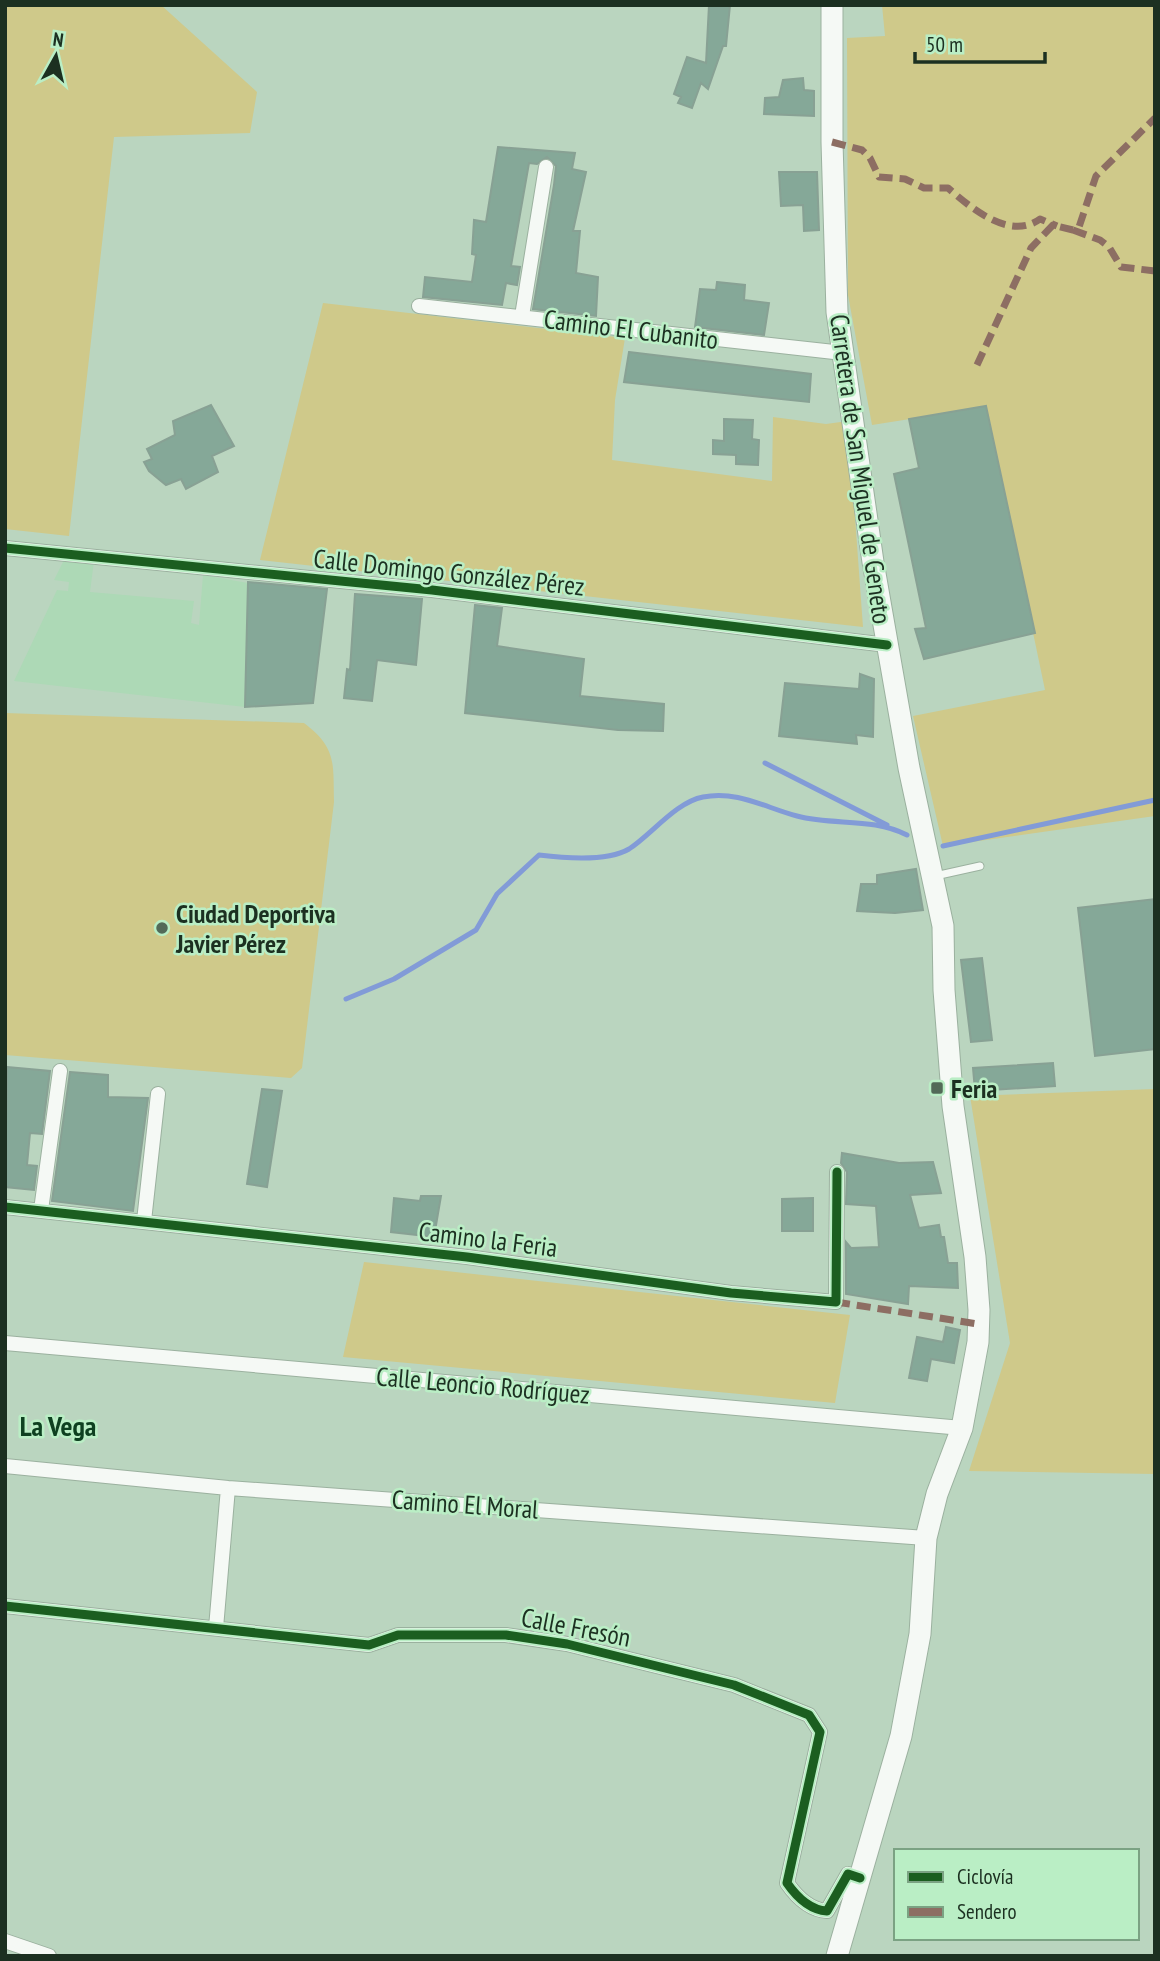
<svg xmlns="http://www.w3.org/2000/svg" width="1160" height="1961" font-family="'PT Sans Narrow',sans-serif">
  <style>
    .built { fill: #add9b6 }
    .green { fill: #cfc98a }
    .lines { fill: none; stroke-linecap: round; stroke-linejoin: round }
    .stream { stroke: #829bd7; stroke-width: 5 }
    .building { fill: #85a898; stroke: #88a194; stroke-width: 2 }
    .service-casing { stroke: #9bb19f; stroke-width: 9 }
    .minor-casing { stroke: #9bb19f; stroke-width: 16 }
    .secondary-casing { stroke: #9bb19f; stroke-width: 23 }
    .service { stroke: #f5f9f5; stroke-width: 7 }
    .minor { stroke: #f5f9f5; stroke-width: 14 }
    .secondary { stroke: #f5f9f5; stroke-width: 21 }
    .quiet { stroke: #8d6e63; stroke-width: 7; stroke-dasharray: 14 7; stroke-linecap: butt }
    .cycleway-casing { stroke: #baeec5; stroke-width: 13 }
    .cycleway { stroke: #1b5e20; stroke-width: 9 }
    .poi-dot { fill: #536a58; stroke: #baeec5; stroke-width: 2.5 }
    .labels { text-anchor: middle; dominant-baseline: central; stroke-width: 5; stroke-linejoin: round; paint-order: stroke }
    .street-label { font-size: 26px; fill: #1c3021; stroke: #baeec5 }
    .poi-label { font-size: 26px; font-weight: bold; fill: #1c3021; stroke: #baeec5; text-anchor: start }
    .neighbourhood-label { font-size: 28px; font-weight: bold; fill: #0e4020; stroke: #baeec5 }
  </style>
  <rect width="100%" height="100%" fill="#bad5bf"/>
  <path class="built" d="M65,558l29,3 -4,31 104,9 -3,22 8,2 4,-50 45,8 -3,124 -231,-26 43,-91 11,1 1,-9 -15,-2z"/>
  <path class="green" d="M5,5h156l96,87 -7,41 -136,4 -45,399 -64,-7z
    M882,5h273v811l-212,30 -30,-130 132,-26 -59,-283 -114,18 -24,-130 -1,-257 38,-2z
    M323,303l302,35 -10,62 -3,60 160,21 1,-64 53,7 22,-3 15,206 -603,-67z
    M5,713l299,10c33,25 29,40 30,79l-32,266 -11,10 -286,-23z
    M1155,1089v385l-186,-3 41,-128 -40,-247z
    M364,1262l486,53 -15,88 -492,-46z"/>
  <g class="lines">
    <path class="stream" d="M765,763l122,62
      M943,846l212,-46
      M346,999l48,-20 82,-49 21,-36 42,-39c24,3 68,7 90,-6 22,-14 47,-47 74,-52 34,-7 63,11 94,19 37,10 75,1 110,19"/>
  </g>
  <path class="building" d="M709,5h21l-4,41h-3l-15,43 -7,-6 -9,25 -14,-5 3,-6 -7,-3 13,-37 19,6z
    M803,78l1,12 10,1v25l-50,-2 1,-16 14,-1 4,-17z
    M498,147l77,6 -3,16 14,3 -13,59h7l-4,42 22,4 -2,39 -63,-7 21,-124 2,-19 -9,-9 -10,7 -8,-1 -18,103 9,1 -3,18 -11,-2 -4,22 -79,-8 2,-20 47,5 4,-27 -4,-1 2,-34 12,2z
    M779,172h38l2,58 -15,1 -1,-26 -22,1z
    M717,282l28,3 -1,15 25,3 -5,32 -69,-8 5,-38 16,1z
    M629,352l182,22 -2,28 -185,-20z
    M211,405l23,41 -22,10 6,16 -32,17 -5,-10 -15,6 -17,-14 -5,-9 8,-3 -5,-10 28,-14 -2,-14z
    M986,406l49,227 -111,26 -9,-30 11,-1 -32,-154 25,-6 -10,-49z
    M724,419l29,1 -1,19 7,1 -1,25 -22,-1v-9l-23,-1v-14l11,1z
    M248,582l79,7 -14,114 -68,4z
    M355,594l67,5 -6,66 -39,-5 -5,41 -28,-3 3,-29 3,1z
    M475,605l27,3 -5,38 87,13 -4,37 84,8 -1,27 -45,-1 -153,-17z
    M860,674l14,5 -1,58 -17,-2 1,9 -78,-8 6,-53 74,6z
    M916,869l7,41 -28,3 -38,-2 4,-27h16v-9z
    M1155,899v150l-60,7 -17,-148z
    M982,958l10,82 -21,2 -10,-82z
    M1053,1063l2,23 -80,5 -2,-23z
    M7,1067l43,4 -8,63 -12,-1 -3,32 10,1 -3,24 -29,-3z
    M70,1072l38,3v22l40,1 -15,113 -81,-10z
    M262,1089l20,2 -15,96 -20,-3z
    M842,1153l57,10 34,-1 8,31 -31,2 9,33 20,-3 2,12h3l4,26h9l1,25 -49,-2 -1,18 -62,-10v-52l5,6 28,-1 -3,-41 -30,-2 1,-32 -6,-9z
    M421,1196h20l-7,41 -43,-5 3,-34 26,3z
    M813,1198v33h-31v-32z
    M946,1327l14,3 -6,33 -23,-4 -4,22 -18,-3 8,-41 26,5z"/>
  <g class="lines">
    <defs>
      <path id="service" d="M935,876l45,-10"/>
      <path id="minor" d="M419,306l424,47
        M522,316l24,-149
        M5,548l427,42 455,55
        M5,1207l462,50 264,36 105,9 1,-130
        M41,1210l19,-139
        M144,1221l14,-127
        M5,1343l957,85
        M5,1466l223,22 698,50
        M5,1606l364,39 29,-10h108l61,9 167,41 75,30 11,17 -33,151c9,13 23,27 40,28l21,-37 12,4
        M216,1628l12,-140
        M5,1941l44,15"/>
      <path id="secondary" d="M832,5v137l5,170 36,250 36,206 34,158 1,64 9,116 22,151 4,53 -1,32 -16,86 -25,66 -11,44 -6,96 -19,102 -64,220"/>
    </defs>
    <use href="#service" class="service-casing"/>
    <use href="#minor" class="minor-casing"/>
    <use href="#secondary" class="secondary-casing"/>
    <use href="#service" class="service"/>
    <use href="#minor" class="minor"/>
    <use href="#secondary" class="secondary"/>
    <path class="quiet" d="M832,142l30,8 8,8 9,19 26,2 19,9h24c23,20 62,53 92,31l17,7
      M1073,230l27,10 9,7 12,20 34,4
      M977,365l54,-117 22,-23 20,5 6,-3 17,-51 59,-58
      M836,1302l142,22"/>
    <defs>
      <path id="cycleway" d="M5,548l427,42 455,55
        M5,1207l462,50 264,36 105,9 1,-130
        M5,1606l364,39 29,-10h108l61,9 167,41 75,30 11,17 -33,151c9,13 23,27 40,28l21,-37 12,4"/>
    </defs>
    <use href="#cycleway" class="cycleway-casing"/>
    <use href="#cycleway" class="cycleway"/>
  </g>
  <g class="poi-dot">
    <circle cx="162" cy="928" r="7"/>
    <rect x="930" y="1081" width="14" height="14" rx="3.5"/>
  </g>
  <g class="labels">
    <g class="street-label">
      <text transform="translate(631 329) rotate(7)">Camino El Cubanito</text>
      <text transform="translate(861 469) rotate(82)">Carretera de San Miguel de Geneto</text>
      <text transform="translate(449 572) rotate(6)">Calle Domingo González Pérez</text>
      <text transform="translate(488 1239) rotate(7)">Camino la Feria</text>
      <text transform="translate(483 1385) rotate(5)">Calle Leoncio Rodríguez</text>
      <text transform="translate(465 1504) rotate(4)">Camino El Moral</text>
      <text transform="translate(576 1627) rotate(11)">Calle Fresón</text>
    </g>
    <g class="poi-label">
      <text x="176" y="913">Ciudad Deportiva<tspan x="176" dy="30">Javier Pérez</tspan></text>
      <text x="951" y="1088">Feria</text>
    </g>
    <g class="neighbourhood-label">
      <text x="58" y="1425">La Vega</text>
    </g>
  </g>
  <rect width="1160" height="1961" fill="none" stroke="#1c3021" stroke-width="14"/>
  <rect x="894" y="1849" width="245" height="91" fill="#baeec5" stroke="#7ba283" stroke-width="2"/>
  <rect x="908" y="1872" width="35" height="10" fill="#1b5e20" stroke="#7ba283" stroke-width="2"/>
  <text x="957" y="1884" font-size="21" fill="#1c3021">Ciclovía</text>
  <rect x="908" y="1907" width="35" height="10" fill="#8d6e63" stroke="#7ba283" stroke-width="2"/>
  <text x="957" y="1919" font-size="21" fill="#1c3021">Sendero</text>
  <g transform="translate(56 56) rotate(8)" stroke="#baeec5" stroke-width="5" paint-order="stroke">
  <path d="M0-5L12 26L0 18L-12 26Z" fill="#1c3021"/>
  <text y="-10" font-size="19" font-weight="bold" text-anchor="middle" fill="#1c3021">N</text>
  </g>
  <path d="M915 52v10h130v-10" fill="none" stroke="#1c3021" stroke-width="3.5"/>
  <text x="926" y="52" font-size="21" fill="#1c3021" stroke="#baeec5" stroke-width="5" paint-order="stroke">50 m</text>
</svg>
